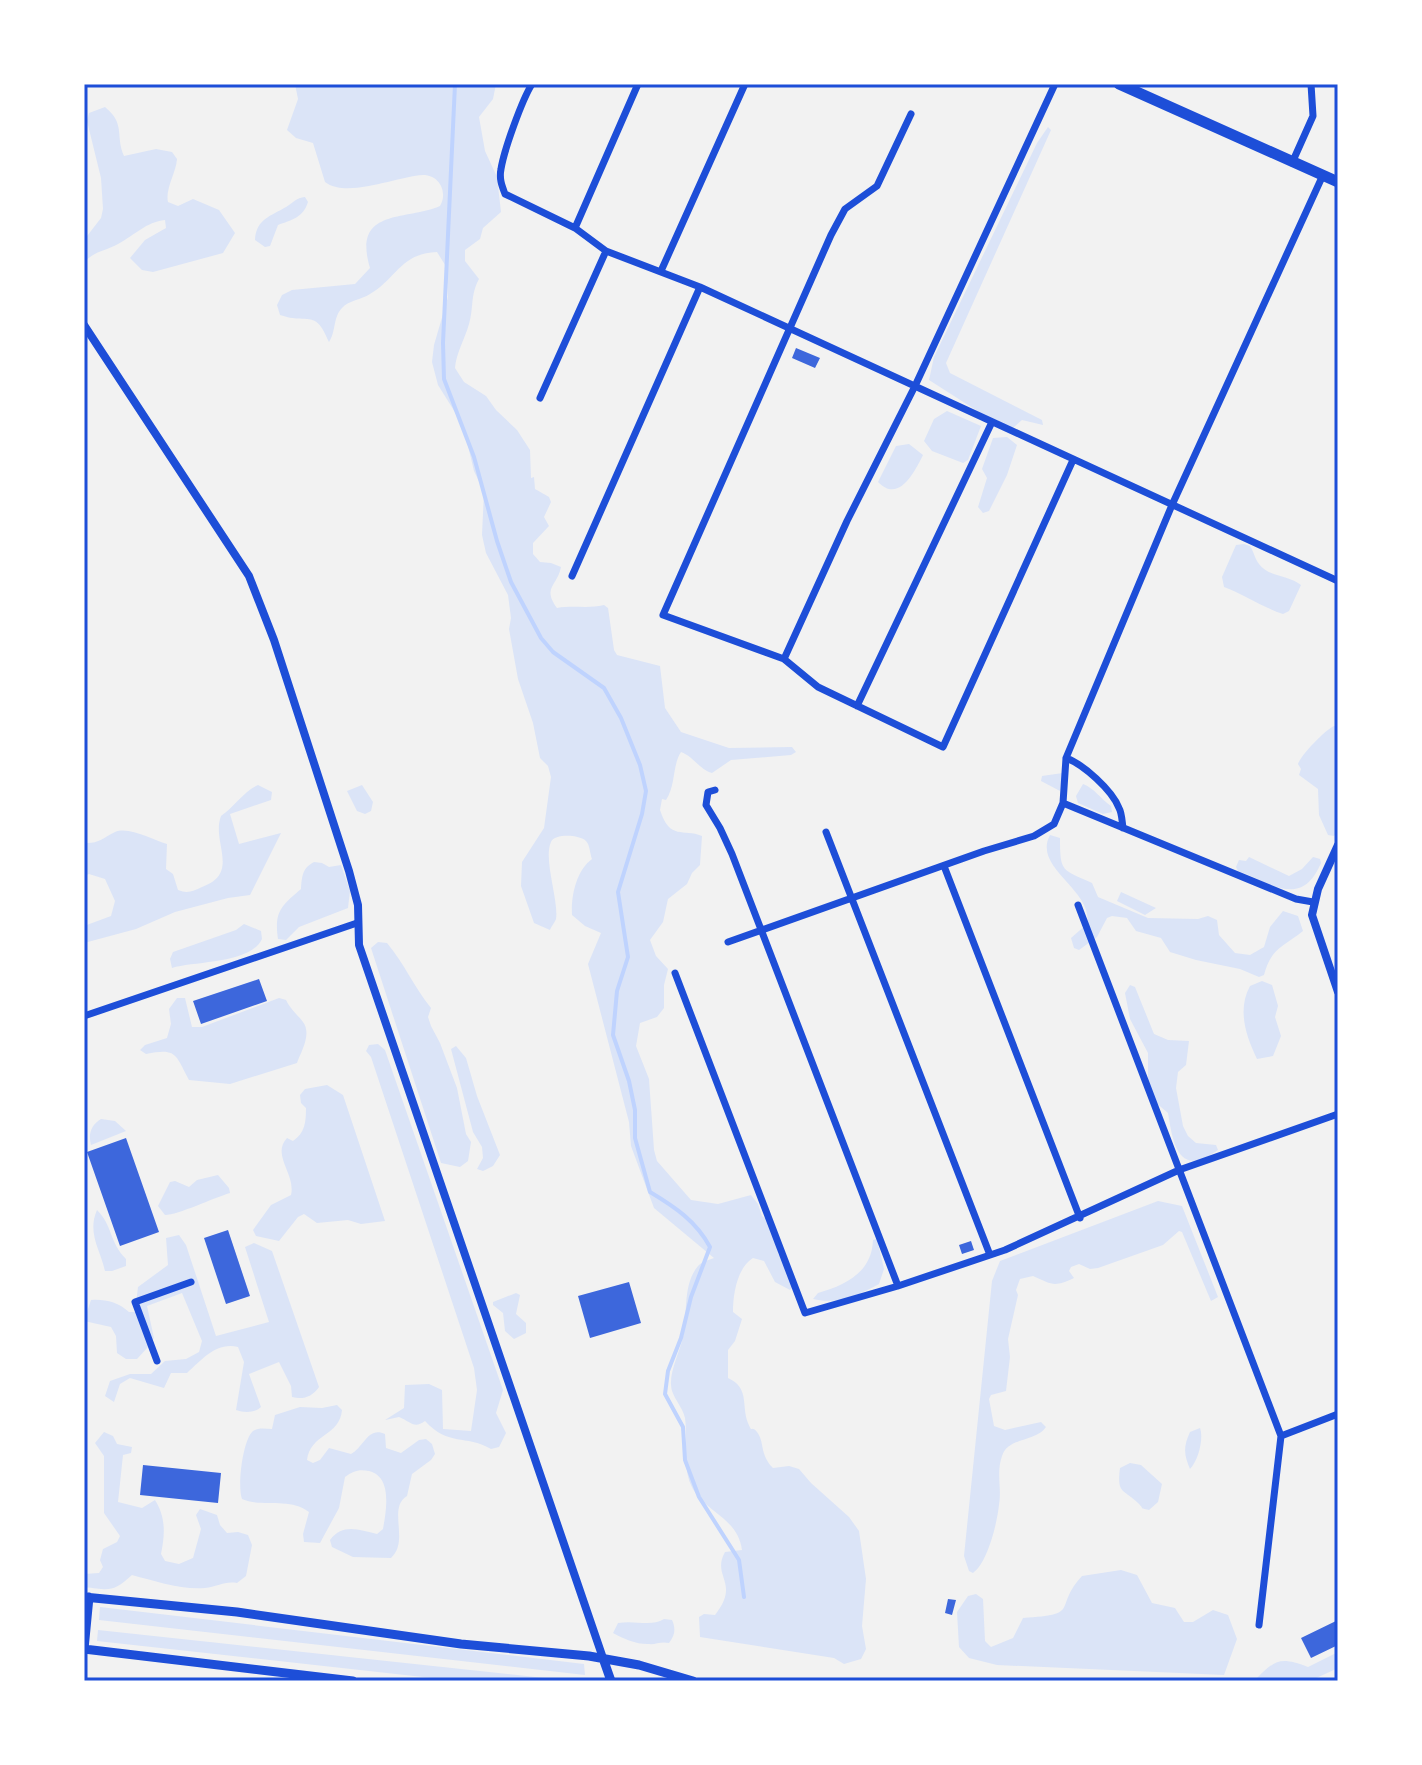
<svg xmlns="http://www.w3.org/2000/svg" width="1422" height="1765" font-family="'Golos Text',sans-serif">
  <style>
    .green { fill: #dbe4f7 }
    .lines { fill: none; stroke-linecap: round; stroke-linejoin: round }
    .stream { stroke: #bfd3fe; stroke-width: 4 }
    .building { fill: #3d67dc }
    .minor { stroke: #1d4ed8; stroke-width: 7 }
    .tertiary { stroke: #1d4ed8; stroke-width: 8 }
    .secondary { stroke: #1d4ed8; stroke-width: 9 }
    .primary { stroke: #1d4ed8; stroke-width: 11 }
    .neatline { fill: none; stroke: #1d4ed8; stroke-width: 3 }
  </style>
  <rect width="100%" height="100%" fill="#f2f2f2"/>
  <path class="green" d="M295,84h201l-3,15 -14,18 6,34 12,26 4,35 -18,16 -3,11 -15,11v11l14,18c-9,17 -5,28 -10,45 -4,15 -13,29 -14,44l9,14 22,14 10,14 21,20 13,20 1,28 3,-1 1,12 14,8 2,5 -7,15 5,9 -16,17v11l7,8 11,1 10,4c-4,20 -19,20 -4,41 16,-3 31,1 47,-3l4,3 6,42 3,5 43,11 5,42 16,24 48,16 63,-1 4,5 -5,3 -60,5 -19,13c-12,-3 -19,-17 -31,-21 -9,14 -5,33 -15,48l-4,-1 -2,11c10,31 23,18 42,26l-2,29 -8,8 -5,11 -19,15 -5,23 -13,18 6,16 12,13 -4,16v23l-7,9 -17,6 -4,23 13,33 5,71 3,11 34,39 27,4 33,-9 7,9 4,12 8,6 6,9 2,23 7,6 9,26 -4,4 -15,-8 -11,-21 -11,-3c-16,10 -20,36 -20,54l9,7 -7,22 -7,9v28c22,10 13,27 20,45 5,12 2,1 9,9 8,10 2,22 16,36l16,-2 10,3 12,14 38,34 10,14 7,48 -4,47 4,23 -5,10 -17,5 -10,-6 -134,-21 -1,-20 5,-3 11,1c26,-33 -4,-38 10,-63l17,-2c-4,-33 -40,-39 -51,-65 -9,-21 -3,-45 -6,-67 -2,-11 -14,-22 -14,-33 -1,-15 9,-34 12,-48 5,-22 -1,-52 15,-71 4,-4 11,-6 16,-8l-60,-50 -23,-62 -2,-24 -41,-158 13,-31 -16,-7 -13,-11c-1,-19 4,-44 20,-56 -2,-5 -2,-14 -6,-18 -6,-6 -31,-8 -35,1 -8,17 8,59 5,77 0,1 -6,10 -6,11l-16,-7 -13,-37 1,-24 22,-34 7,-51 -3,-11 -8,-8 -7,-35 -15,-44 -9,-50 2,-11 -3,-23 -22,-42 -4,-18 2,-43 -10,-21 -11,-46 -25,-40 -6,-23 2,-17 14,-48 -1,-29 -10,-16c-36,1 -41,27 -67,42 -9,6 -21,6 -28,14 -9,9 -6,24 -13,34 -14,-34 -19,-17 -49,-27l-3,-10 5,-10 10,-5 63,-6 15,-16c-18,-60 35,-47 70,-62 8,-13 0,-31 -17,-31 -25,1 -76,24 -98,7l-12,-39 -17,-5 -9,-8 11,-31z
    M105,107c21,17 10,29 19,49l32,-7 16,3 5,7c-1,14 -12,30 -9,43l10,4 15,-7 26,11 16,23 -12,20 -70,19 -11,-2 -12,-12 15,-18 21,-12 -1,-8c-19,2 -30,15 -47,24 -12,7 -25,7 -34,19v-23l17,-22 2,-9 -2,-31 -14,-57 2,-8z
    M1048,127l3,3 -105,233 4,10 92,47 1,5 -21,-5 -9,8 -34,-16 -50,-32 5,-23 103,-214z
    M305,197l3,5c-5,16 -17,18 -30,23l-8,21 -5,1 -10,-7c1,-21 16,-24 31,-33 8,-5 10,-9 19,-10z
    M947,411l34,15 -13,34 -5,3 -31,-12 -8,-10 10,-22z
    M1007,437l10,8 -10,30 -18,36 -6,2 -5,-6 9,-29 -5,-9 11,-31z
    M909,444l14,11c-8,16 -24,49 -45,27l18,-36z
    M1244,544l6,2c4,6 5,13 9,18 9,13 30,11 42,21l-12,26 -6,3c-21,-7 -38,-19 -59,-27l-2,-10 14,-32z
    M1334,726h4v104l-4,6 -6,-1 -9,-20 -1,-26 -19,-14 2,-6 -3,-5c3,-9 27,-34 36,-38z
    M1063,773l-3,18 -19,-10 1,-5z
    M1083,784c11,4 18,15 28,22l1,6 -9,2 -25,-11 -2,-7z
    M258,785l14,7 -1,8 -41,14 9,30 42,-11 -31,62 -22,3 -53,14 -39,17 -52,14v-17l27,-10 4,-15 -10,-22 -16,-5 -5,2v-33c14,1 19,-5 31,-11 14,-6 38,8 52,12l-1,25 7,5 5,16c10,4 15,1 24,-3 39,-14 9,-45 19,-71 13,-9 23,-25 37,-31z
    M362,785l11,17 -2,9 -6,3 -8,-3 -10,-20z
    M1050,835l10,3c0,35 2,31 32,45l6,14 50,21 50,1 10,-3 9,4 2,15 16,18 15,2 14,-8 6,-20 13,-16 15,5 5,15c-20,16 -32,17 -39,44l-5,2 -19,-8 -44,-9 -26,-8 -9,-14 -25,-7 -9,-13 -15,-2 -5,2 -10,19 -18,13 -5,-2 -3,-10 16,-14c7,-34 -55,-56 -37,-89z
    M1249,857l40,19 13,-7 11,-12 7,2 1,4c-20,47 -51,19 -83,8l-2,-4 3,-7 7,1z
    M314,862l8,1 7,4 12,-2 9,26 -2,17 -49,19 -13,13 -8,-1c-4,-27 3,-33 23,-50 1,-12 1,-21 13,-27z
    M1121,892l35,16 -11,7 -28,-14z
    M244,924l17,7 1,8c-12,25 -67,22 -90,29l-2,-9 3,-7 63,-22z
    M378,942l9,1c17,20 27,44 44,65l-3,9 3,9 9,17 17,45 9,46 5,8 -3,19 -8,6 -19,-4 -70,-215z
    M1262,981l10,4 6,21 -3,11 6,19 -8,20 -16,3c-11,-23 -20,-49 -7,-73z
    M1130,985l5,2 19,47 14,6 21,1 -3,24 -8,7 -2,16 7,38 5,10 8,7 20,2 2,5c-40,29 -45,-7 -50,-37l-20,-17v-43l-18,-34 -5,-26z
    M177,998h8l7,29h10l77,-29 7,2c5,10 11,14 17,22 9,12 -2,30 -6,41l-67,21 -41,-4c-14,-26 -12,-32 -43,-26l-6,-4 5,-5 22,-7 4,-14 -2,-15z
    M378,1044l7,6 118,340 -7,23 10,20 -7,14 -8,2c-26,-15 -42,-2 -66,-28 -11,8 -14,1 -26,-4l-14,3 19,-12 1,-23 24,-1 13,6 1,39 28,2 6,-41 -3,-22 -103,-311 -5,-6 3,-6z
    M456,1046l10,12 11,38 23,59 -7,11 -10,5 -6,-2 6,-11 -1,-11 -9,-15 -22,-83z
    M327,1085l16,10 42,126 -24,3 -13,-4 -31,3 -13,-9 -6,3 -19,24 -23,-5 -3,-6 18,-25 20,-10c5,-21 -20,-40 -4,-57l6,3c12,-8 13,-19 13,-33l-5,-5 -1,-8 5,-6z
    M101,1119l14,2 11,10 -35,14c-3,-11 0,-20 10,-26z
    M218,1175l11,13 1,5c-17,5 -52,22 -65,22l-7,-9 12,-24 5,-1 14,6 8,-7z
    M1158,1201l24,5 36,91 -7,4 -29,-69 -3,-1 -16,14 -65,23 -8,1 -11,-5 -8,3 -2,4 5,7c-21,10 -22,6 -41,-2l-13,3 -4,11 2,5 -10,44 2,18 -4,34 -15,4 -2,4 5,27 11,4 36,-8 5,5c-10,15 -38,10 -44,29 -6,17 0,32 -3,49 -2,18 -11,57 -26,68l-4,-2 -5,-15 28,-275 8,-20z
    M97,1210c16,16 12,32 29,49v7l-14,5h-7c-5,-22 -18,-38 -8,-61z
    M179,1235l7,10 30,91 53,-14 -24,-75 9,-4 18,8 47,136c-7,10 -16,13 -27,10l-1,-11 -12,-24 -30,12 12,33c-6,6 -17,6 -25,3l8,-48 -6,-15c-22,-5 -35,12 -51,26h-16l-7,15 -34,-10 -10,6 -6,18 -9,-6 5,-15 20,-7h21l14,-13 21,-2 13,-7 3,-11 -20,-48 -35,13 7,32 -6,9 -11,12h-11l-9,-6 -1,-17 -5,-9 -27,-6 7,-21c14,-1 27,2 38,12h6l3,-25 30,-22 -2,-27z
    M877,1239l7,30 -5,15c-20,11 -43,21 -66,15l5,-6c28,-8 54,-21 55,-53z
    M516,1293l4,2 -4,19 10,9v10l-12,6 -9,-8 -2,-18 -10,-8v-3z
    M337,1405l5,5c-2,26 -32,24 -35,50l6,3 7,-3 9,-12 22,6c13,-7 17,-28 34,-20l1,14 15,5 18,-13 7,-1 6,5 3,10 -4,6 -19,14 -5,22c-20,12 3,45 -16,62l-38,-1 -21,-10 -2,-7c13,-17 29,-10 47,-6l6,-5c3,-18 10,-52 -14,-58 -10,-2 -16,0 -24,6l-6,31 -19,35 -16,-1 -1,-8 6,-22c-19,-15 -47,-4 -67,-13 -5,-13 1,-60 11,-68 6,-4 13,-2 19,-2l3,-14 25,-8 22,1z
    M1200,1428c4,11 -2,33 -10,41 -6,-14 -7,-22 0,-37z
    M104,1432l9,4 4,8 15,3 -1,6 -8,2 -5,47 24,6 13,-8c11,18 10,34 6,54l4,7 14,3 14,-6 8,-29 -5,-14 4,-6 17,6 3,10 7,8 11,-1 10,3 4,10 -6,31 -9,7c-13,-2 -20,4 -32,5 -24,2 -50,-7 -73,-13 -20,18 -22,15 -48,12v-13l15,-1 4,-6 -3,-7 3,-11 14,-7 3,-6 -16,-23v-57l-9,-13z
    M1130,1463l11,2 21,19 -4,18 -9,8c-11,-3 -3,1 -11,-7 -16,-15 -21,-9 -18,-35z
    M1121,1570l16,5 15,28 23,5 9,14h9l20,-12 15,5 9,24 -13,36 -227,-10 -28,-7 -10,-11 -2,-35 11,-16 8,-2 7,5 2,42 6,6 22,-9 10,-20c60,-4 29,-9 59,-42z
    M100,1607l484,57 1,11 -486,-55z
    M664,1619l8,1c4,9 3,15 -3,23 -9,-2 -13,2 -21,1 -13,0 -24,-5 -35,-11l5,-10c18,-3 33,4 46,-4z
    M98,1630l474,51h-113l-362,-40z
    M1338,1652v16l-28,13h-56c21,-21 25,-25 54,-14z"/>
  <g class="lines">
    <path class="stream" d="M455,84l-12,259 1,36 30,78 23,84 14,41 30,56 12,14 51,36 17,30 19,47 6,26 -4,23 -24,78 10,65 -11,34 -4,44 16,46 6,29v28l15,54c25,15 46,29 60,55l-19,50 -10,41 -13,33 -3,23 18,33 2,33 14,37 40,63 5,37"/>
  </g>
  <path class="building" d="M796,348l24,10 -5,10 -23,-10z
    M259,979l8,22 -66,23 -8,-23z
    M126,1138l33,94 -39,14 -33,-94z
    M228,1230l22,66 -24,8 -22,-66z
    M971,1241l3,9 -12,4 -3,-9z
    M629,1282l12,41 -51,15 -12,-42z
    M143,1465l78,8 -3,30 -78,-8z
    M948,1599l8,1 -4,15 -7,-2z
    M1338,1620v25l-27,13 -10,-20z"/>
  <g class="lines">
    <path class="minor" d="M532,84c-10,16 -28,66 -31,85 -2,10 1,17 4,25l70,34 31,23 94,36 638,294
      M911,114l-34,72 -32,23 -14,26 -168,380 121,44 34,28 125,60 130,-287
      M1292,163l21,-47 -2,-32
      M575,228l63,-144
      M661,271l84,-187
      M540,398l66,-147
      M572,576l128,-289
      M784,659l63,-138 68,-135 140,-302
      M857,706l135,-284
      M1066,758c17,6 46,32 53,50 3,5 3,14 4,20
      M715,790l-7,2 -2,13 14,23 12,26 166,432
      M1063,803l233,96 17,3
      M826,832l164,423
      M944,866l136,352
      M1078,905l203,531 -22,189
      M728,942l256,-91 50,-15 20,-12 9,-21 3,-45 106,-253 151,-330
      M675,973l130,340 93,-27 107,-36 174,-80 159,-56
      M84,1016l273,-93
      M157,1361l-22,-59 56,-20
      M1281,1436l57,-22"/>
    <path class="tertiary" d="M84,325l165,251 25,64 75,231 9,34 1,40 245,716
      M1338,845l-20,44 -6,26 26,77"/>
    <path class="secondary" d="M84,1597l153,15 224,32 128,12 50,9 54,16
      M84,1649l269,32
      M84,1649l5,-52
      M604,1661l7,20"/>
    <path class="primary" d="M1119,84l219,98"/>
  </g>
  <rect width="1422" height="1765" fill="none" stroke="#ffffff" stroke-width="172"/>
  <rect x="86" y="86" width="1250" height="1593" class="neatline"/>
</svg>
